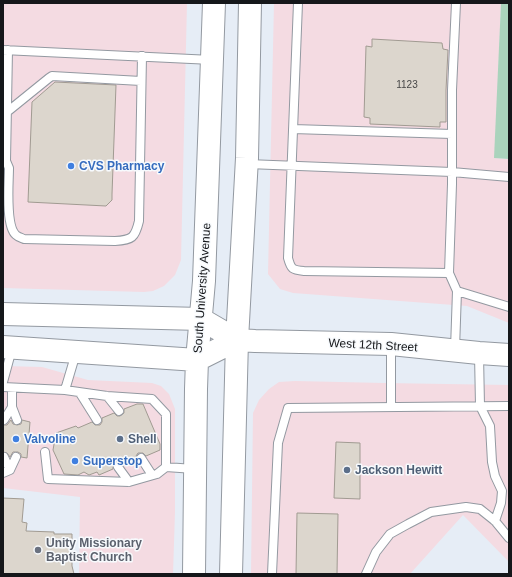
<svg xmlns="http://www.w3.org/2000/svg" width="512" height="577" font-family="Arial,sans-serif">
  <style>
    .commercial { fill: #f4dbe2 }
    .green { fill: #aad3bc }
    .building { fill: #dcd6cd; stroke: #a19b92 }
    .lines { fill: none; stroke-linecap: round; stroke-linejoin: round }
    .service-casing { stroke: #9399a1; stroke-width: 10 }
    .secondary-casing { stroke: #9399a1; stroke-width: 24 }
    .service { stroke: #fff; stroke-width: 8 }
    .secondary { stroke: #fff; stroke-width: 22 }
    .shop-dot { fill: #3f7fe0; stroke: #f7fafd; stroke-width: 1.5 }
    .service-dot { fill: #5c6f8a; stroke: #f7fafd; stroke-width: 1.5 }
    .worship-dot { fill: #6b7280; stroke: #f7fafd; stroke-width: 1.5 }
    .labels { text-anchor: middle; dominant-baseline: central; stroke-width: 3; stroke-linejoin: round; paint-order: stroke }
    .number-label { font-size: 10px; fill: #474747 }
    .shop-label { font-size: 12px; font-weight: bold; fill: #366cbe; stroke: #f7fafd; text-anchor: start }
    .street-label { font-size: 12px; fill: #15171a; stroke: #f7fafd }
    .service-label { font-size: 12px; font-weight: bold; fill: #4e5e75; stroke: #f7fafd; text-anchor: start }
    .worship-label { font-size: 12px; font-weight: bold; fill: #5b616d; stroke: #f7fafd; text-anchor: start }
  </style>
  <rect width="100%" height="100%" fill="#e6edf6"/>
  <path class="commercial" d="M3,3h184l-6,257 -6,15 -11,11 -11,5 -9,1 -141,-4z
    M274,3h227l-6,155 14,1v164l-42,-17 -174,-13 -13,-4 -12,-15z
    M3,366l39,1 46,13 64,3 9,3 8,8 6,15v103l-2,62h-94l1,-77 -77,-9z
    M295,381l89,2 125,2v177l-46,-47 -53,59h-159l2,-161 6,-13 10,-11 10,-7z"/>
  <path class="green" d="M501,3h8v156l-15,-1z"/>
  <path class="building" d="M372,39l70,4 1,6 5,1 -2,40v32h-6v5l-70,-3v-6l-6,-1 2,-71 6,1z
    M55,82l61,3 -4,109v6l-6,6 -78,-4 4,-100z
    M137,404h6l17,40v6l-14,6 -3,-3h-5l-2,3v4l-12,5 -4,-3h-5l-2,3v4l-14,6 -2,-3 -8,3 -5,-3 -6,3 -14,-1 -11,-24 3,-17 20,-7 2,2 14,-6 3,3h5l2,-3v-4l12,-5 3,3h3l4,-3v-4z
    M11,420l2,4 4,1 4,-1 1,-4 8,2 -3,36 -6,-1v-3l-3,-2h-5l-3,5 -3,-4 -4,-1v-27h4z
    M336,442l24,1v56l-26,-1z
    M3,498l21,1 -2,23 5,1 -1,8 28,1v2h18v32l2,8h-71z
    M297,513l41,1 -1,60h-41z"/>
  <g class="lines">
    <defs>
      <path id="service" d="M298,3l-10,255c3,11 4,12 16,13l145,2
        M3,50l209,10
        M7,112l42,-34 3,-2 89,5
        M293,129l159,5
        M3,160l3,1 3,7c0,14 -4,58 7,67 2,2 6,3 8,4l91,2c17,-1 20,-3 24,-20l3,-165
        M6,161l2,-111
        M248,164l204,8 57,5
        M457,291l52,16
        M391,346v61
        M455,349l2,-58 -8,-18 3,-89v-94l4,-87
        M479,354l1,52 10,20 2,36 3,14 7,15 -1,12 -6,18
        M3,382l9,-33
        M3,387l62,3 42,6 45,3 14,15v53l-9,7 -28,8 -81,-3 -3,-27
        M12,388v19l5,13
        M65,390l11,-37
        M80,393l17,27
        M107,396l12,15
        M4,420l8,-13
        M4,457l6,13
        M141,458l11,17
        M118,467l11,15
        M166,467l28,2
        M3,473l7,-3 6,-13
        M272,574l6,-131 10,-35 221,-2
        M366,574l10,-22 14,-18 18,-10 23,-12 35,-5 14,2 15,12 14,17"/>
      <path id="secondary" d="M3,314l198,5 36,21 18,1 136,3 88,9 30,2
        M3,347l194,13 40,-20
        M194,574l2,-185 1,-29 7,-79 10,-278
        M231,574l6,-234 10,-182 3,-155"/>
    </defs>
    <use href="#service" class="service-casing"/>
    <use href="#secondary" class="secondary-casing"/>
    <use href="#service" class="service"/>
    <use href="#secondary" class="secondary"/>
  </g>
  <g class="shop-dot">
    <circle cx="71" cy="166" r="4"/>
    <circle cx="16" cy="439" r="4"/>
    <circle cx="75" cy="461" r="4"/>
  </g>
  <g class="service-dot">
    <circle cx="120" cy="439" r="4"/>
    <circle cx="347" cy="470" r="4"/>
  </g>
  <circle class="worship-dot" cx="38" cy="550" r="4"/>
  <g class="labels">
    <g class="number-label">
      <text x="407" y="84">1123</text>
    </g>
    <g class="shop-label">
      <text x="79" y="166">CVS Pharmacy</text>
      <text x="24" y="439">Valvoline</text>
      <text x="83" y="461">Superstop</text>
    </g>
    <g class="street-label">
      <text transform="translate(202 288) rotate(-86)">South University Avenue</text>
      <text transform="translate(373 345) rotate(3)">West 12th Street</text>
    </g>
    <g class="service-label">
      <text x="128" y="439">Shell</text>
      <text x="355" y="470">Jackson Hewitt</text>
    </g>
    <g class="worship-label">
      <text x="46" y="543">Unity Missionary<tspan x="46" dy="14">Baptist Church</tspan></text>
    </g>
  </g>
  <rect width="512" height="577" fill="none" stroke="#15171a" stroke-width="8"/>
</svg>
